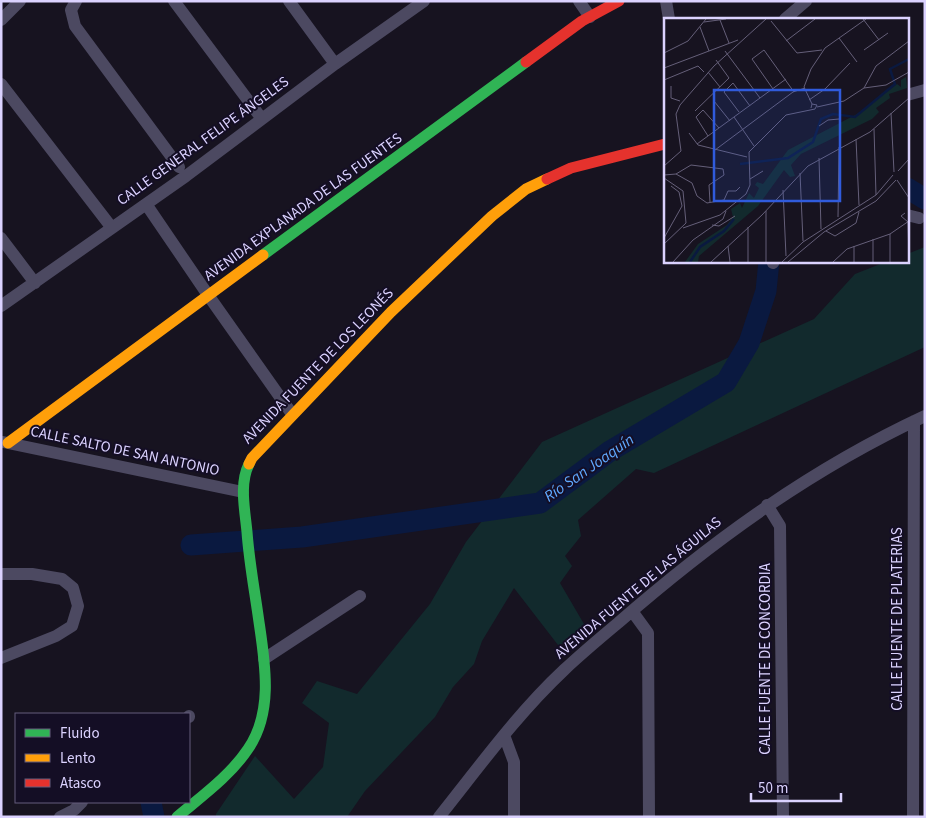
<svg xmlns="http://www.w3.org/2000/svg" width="926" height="818" font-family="'Source Sans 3',sans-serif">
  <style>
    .green { fill: #122a2d }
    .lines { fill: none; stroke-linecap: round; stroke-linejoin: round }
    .river { stroke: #0a1940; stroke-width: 21 }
    .street { stroke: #4c4961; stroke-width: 12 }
    .fast { stroke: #30b455; stroke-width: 11 }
    .slow { stroke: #ff9f0a; stroke-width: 11 }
    .jam { stroke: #e5322d; stroke-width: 11 }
    .labels { text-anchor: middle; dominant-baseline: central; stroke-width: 4; stroke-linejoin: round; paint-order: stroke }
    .street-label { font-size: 15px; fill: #dbd2ff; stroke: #140e25 }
    .water-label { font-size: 16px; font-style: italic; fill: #60a9ff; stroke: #140e25 }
    .inset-river { fill: none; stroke: #0a1940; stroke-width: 2.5 }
    .inset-road { fill: none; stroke: #655f79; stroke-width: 1 }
    .view { fill: #305bdc; fill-opacity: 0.15; stroke: #305bdc; stroke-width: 2.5 }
    .inset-edge { fill: none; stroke: #dbd2ff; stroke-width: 2.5 }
  </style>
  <rect width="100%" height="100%" fill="#171320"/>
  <path class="green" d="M925,247v100l-271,126 -18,-4 -58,51 3,16 -16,20 7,10 -12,17 31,53 -33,9 -44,-57 -32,53 -8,23 -21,23 -18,30 -70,74 -18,26h-131v-3l39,-58 39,43 29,-32 6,-44 -27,-20 15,-22 40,13 73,-90 36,-62 76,-100 272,-123 41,-45 33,-13h19v-7z"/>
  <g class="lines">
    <path class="river" d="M907,188l18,11
      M191,545l111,-8 238,-34 70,-52 116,-69 23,-39 17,-52 3,-30
      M151,802l3,15"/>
    <path class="street" d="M76,1l-5,9 4,16 104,141
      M174,1l88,118
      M289,1l46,63
      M579,1l11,16
      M666,1l3,18
      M785,19l21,-18
      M1,20l19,-19
      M1,84l111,144
      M907,95l18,-5
      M146,204l62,91 84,119
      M907,215l12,3
      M1,238l34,45
      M773,263l1,-2
      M1,306l185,-130 149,-112 89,-63
      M3,442l240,50
      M767,505l13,21 3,291
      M1,574h31l30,5 11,9 5,18 -6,20 -16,10 -55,22
      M632,611l16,22 1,184
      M264,659l96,-63
      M189,717v-1
      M504,735l10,27v55
      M60,817l14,-7 8,-8
      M439,817c40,-50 78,-103 125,-147 17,-16 36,-32 54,-47 94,-82 193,-154 307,-207
      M913,817l1,-396"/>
    <path class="fast" d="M263,255l263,-193
      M177,817c25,-21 53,-41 71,-68 27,-39 16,-91 10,-134 -4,-28 -9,-55 -11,-83 -2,-22 -8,-48 2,-68"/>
    <path class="slow" d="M8,443l255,-188
      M249,464l3,-6 139,-146 101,-96 34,-27 21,-10"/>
    <path class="jam" d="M526,62l56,-41 37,-20
      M547,179l24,-11 94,-24"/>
  </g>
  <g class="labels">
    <g class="street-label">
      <text transform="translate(203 141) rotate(-36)">CALLE GENERAL FELIPE ÁNGELES</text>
      <text transform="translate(303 207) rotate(-36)">AVENIDA EXPLANADA DE LAS FUENTES</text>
      <text transform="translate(318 366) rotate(-46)">AVENIDA FUENTE DE LOS LEONÉS</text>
      <text transform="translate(125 451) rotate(12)">CALLE SALTO DE SAN ANTONIO</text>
      <text transform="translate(638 588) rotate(-40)">AVENIDA FUENTE DE LAS ÁGUILAS</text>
      <text transform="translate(897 619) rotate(-90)">CALLE FUENTE DE PLATERIAS</text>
      <text transform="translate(765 659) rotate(-90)">CALLE FUENTE DE CONCORDIA</text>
    </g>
    <g class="water-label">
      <text transform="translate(589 468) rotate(-35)">Río San Joaquín</text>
    </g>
  </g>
  <g transform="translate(664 18)">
    <rect width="245" height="245" fill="#171320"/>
    <path d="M242,59l1,11 -18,6 1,4 -14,10 3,4 -7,7 -71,35 -10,11 4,11 -5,1 -6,-7 -26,36 -59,50 -1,6h-13l13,-18 29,-19 6,-8 -2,-8 9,-6 2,5 7,-15 5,5 5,-10 -4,-3 2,-3 6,2 25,-34 69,-36 40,-30 4,3v-7z" fill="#122a2d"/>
    <path class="inset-river" d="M76,146l48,-6 25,-16 8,-23 12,-5 22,3 40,-33 -5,-15 19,-10M26,244l10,-15 24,-16 10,-12"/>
    <path class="inset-road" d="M199,1l16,21M56,2l9,23M107,3l26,32 25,-3M40,4l22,-3M36,9l9,24M175,20l18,24M122,23l29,-22M200,32l24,-17M61,33l35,47M0,35l24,-12 18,-22M0,50l74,-28M44,54l12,15M0,62l34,-14 6,6M7,68v12l9,3M200,70l12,-22 33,-25M109,71l-21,-30 12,-9 30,42M145,82l16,-11 25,-26M50,83l16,20M148,86l-8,-17 7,-18 14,-21 41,-29M153,89l27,-6 20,-13 22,-3 23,-13M31,93l34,-33 -13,-18M75,94l-15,-20 9,-9 17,23M227,95l3,59M70,99l20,29M155,108l9,-6 11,-1M210,111l2,66M25,115l9,12 49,12M44,118l-12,-19 7,-7 16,18M192,121l3,66M33,126l89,-65M51,132l78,-58 12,-4M155,140l2,71M0,148l17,-15 -5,-37 4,-9 34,-39 52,-47M234,153l11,-12M136,155l3,68M12,156l16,9 5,13 10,7 17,-3 4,-9h8l4,-4M0,157l12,-1 15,-9 32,4 1,6 -15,10 1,17M0,160l19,13 3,32 -22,21M86,161l13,-8M233,162l12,18M119,172l3,66M241,195l-4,3 7,6 1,40M174,199l1,-70M48,207l7,1 16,-10M84,209v35M19,210l37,-13 26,-21 4,-9 -1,-33 37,-37 29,-6 2,-4 -5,-1 -1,4M162,213l9,5 21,-13 3,-11M0,220l18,-32 -3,-14 -8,-6M209,221v23M64,228l2,16M9,244l20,-22 30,-21 3,-8M47,244l51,-47 46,-49 62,-34 39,-34M102,244v-51M118,244l21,-20 73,-47 17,-20M124,244l36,-30 52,-31 20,-21M169,244l14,-13 43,-15 19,-13M190,244v-16M226,244v-28"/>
    <path class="view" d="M50,72h126v111h-126z"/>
    <rect width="245" height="245" class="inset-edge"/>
  </g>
  <rect width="926" height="818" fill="none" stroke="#dbd2ff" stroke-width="5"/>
  <rect x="15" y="713" width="175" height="90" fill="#140e25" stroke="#645c7c"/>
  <rect x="25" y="729" width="25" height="8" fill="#30b455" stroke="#645c7c"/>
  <text x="60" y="738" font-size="15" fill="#dbd2ff">Fluido</text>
  <rect x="25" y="754" width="25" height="8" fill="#ff9f0a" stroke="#645c7c"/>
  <text x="60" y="763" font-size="15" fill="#dbd2ff">Lento</text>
  <rect x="25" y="779" width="25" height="8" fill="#e5322d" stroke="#645c7c"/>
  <text x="60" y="788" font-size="15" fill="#dbd2ff">Atasco</text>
  <path d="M751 793v8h90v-8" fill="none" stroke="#dbd2ff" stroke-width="2.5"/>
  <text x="758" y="793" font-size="15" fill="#dbd2ff" stroke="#140e25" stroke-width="4" paint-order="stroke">50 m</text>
</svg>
